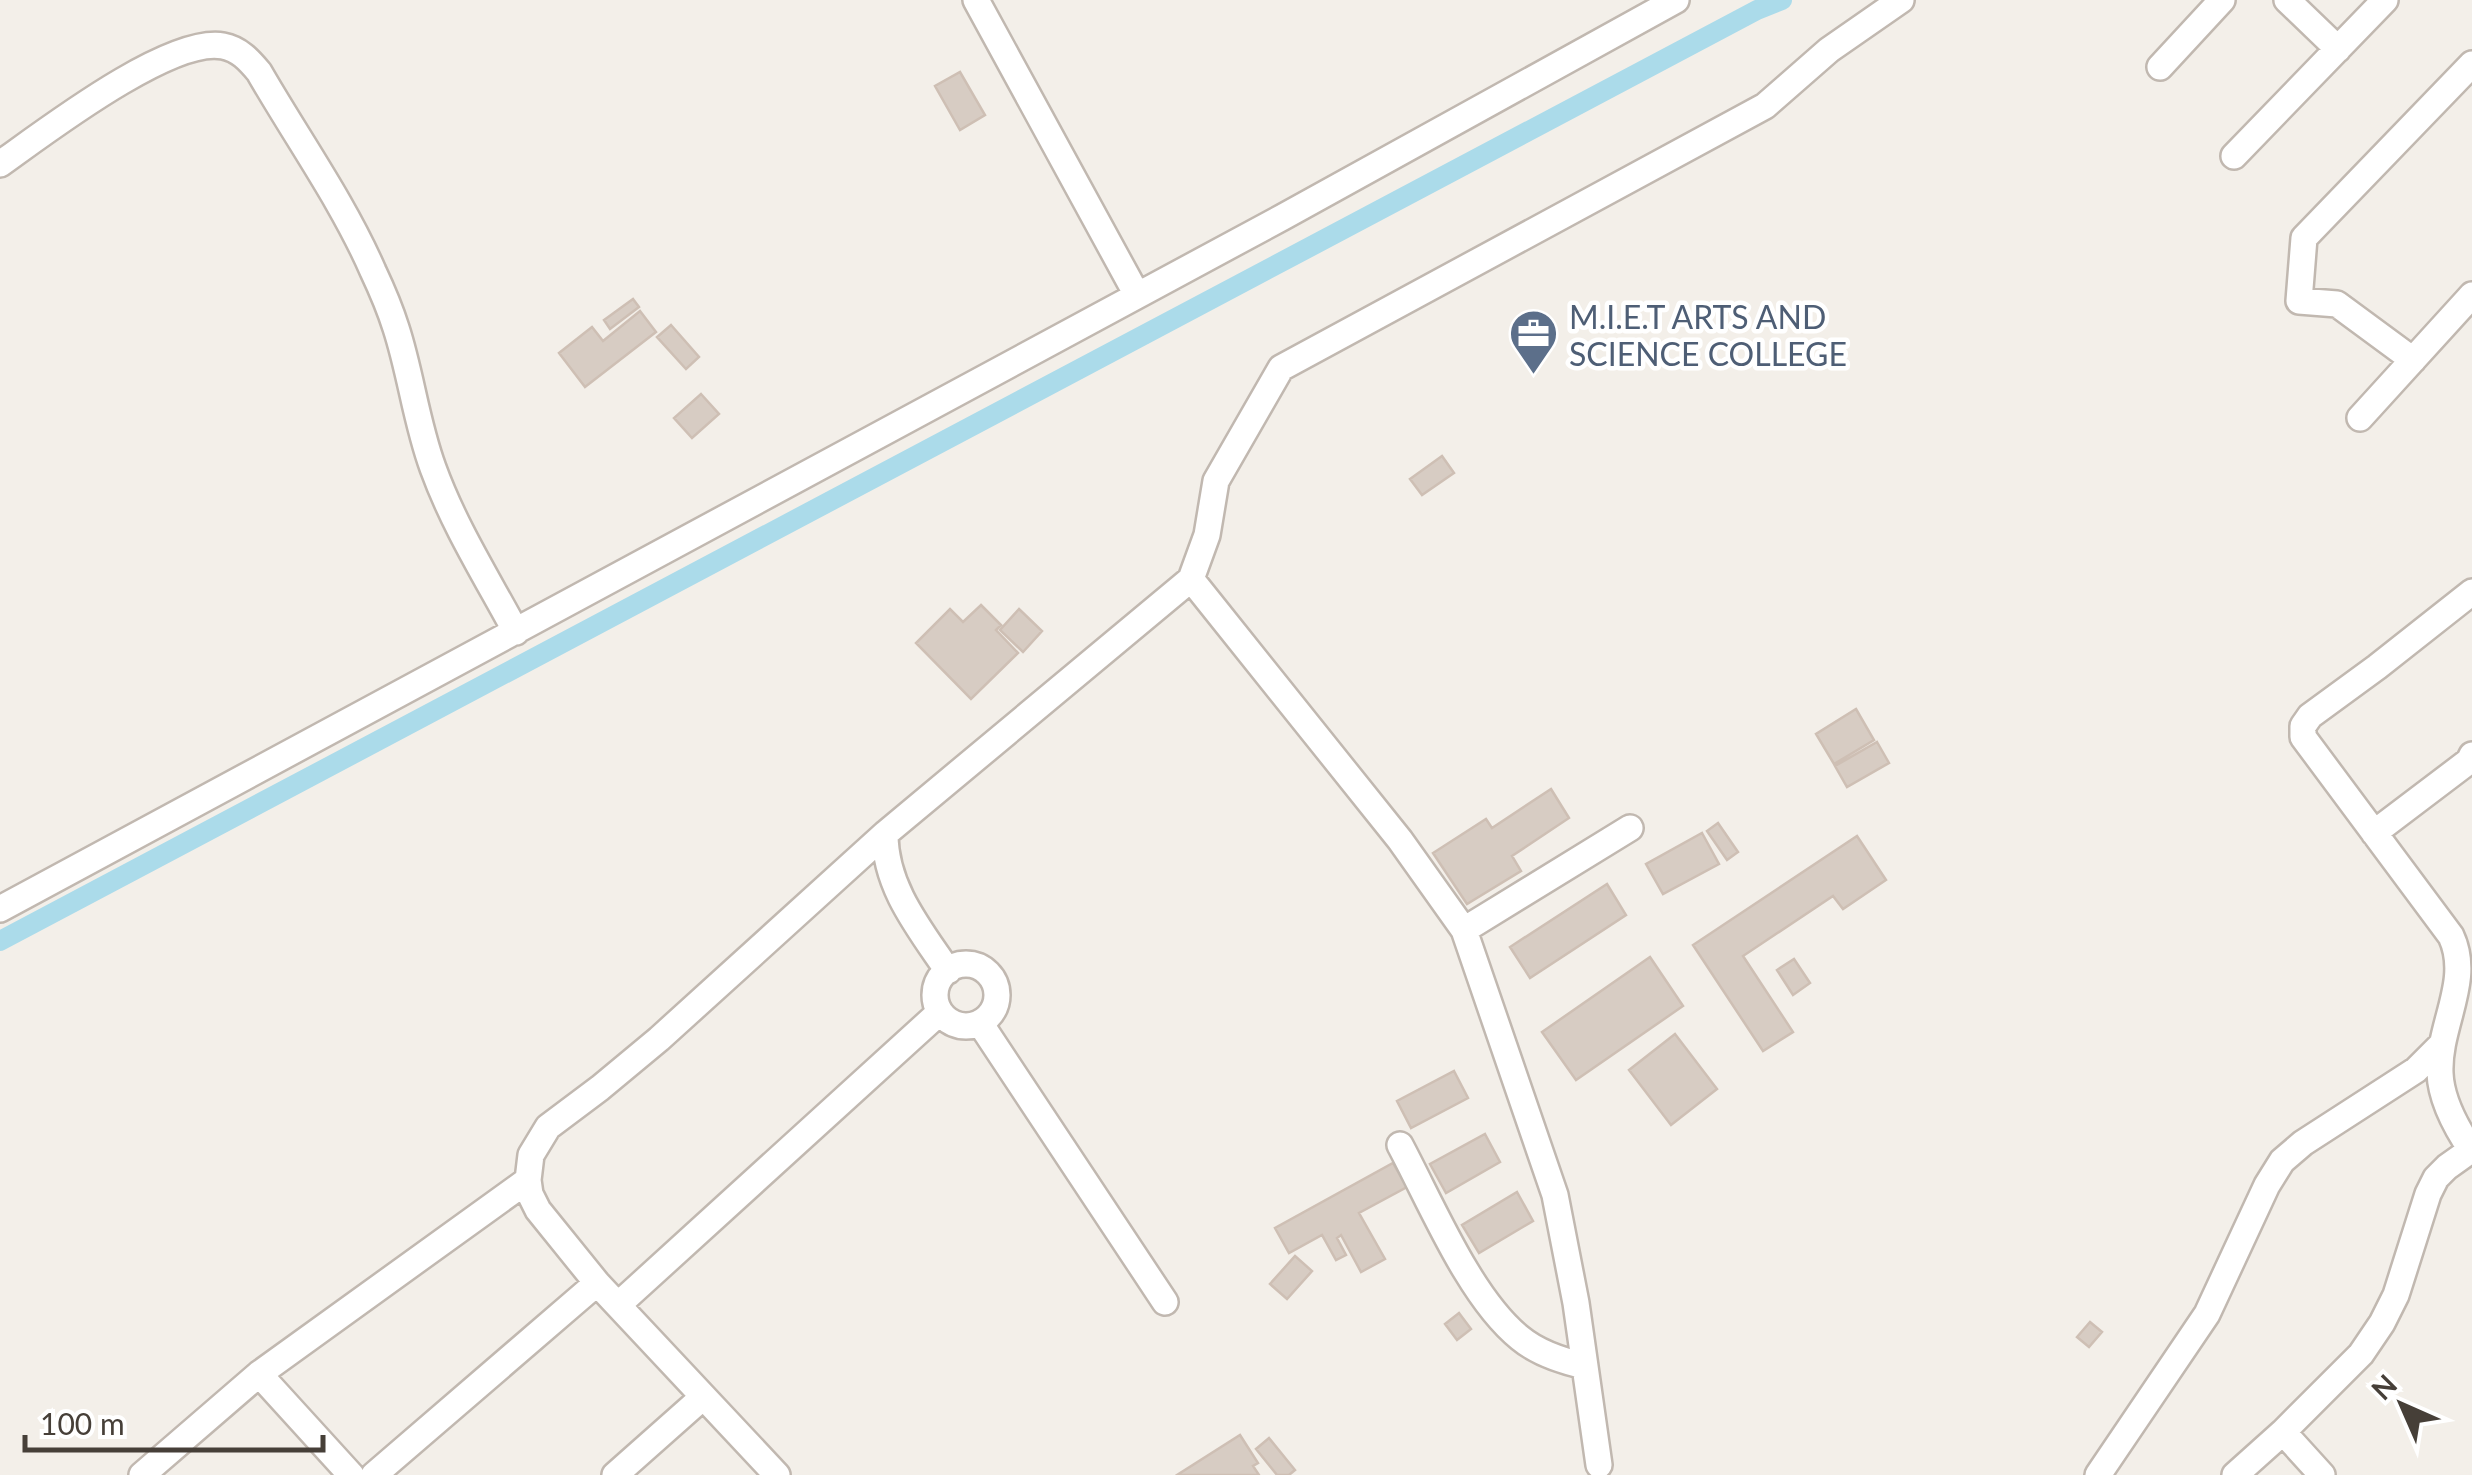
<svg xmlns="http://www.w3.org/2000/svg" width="2472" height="1475" font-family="Lato,sans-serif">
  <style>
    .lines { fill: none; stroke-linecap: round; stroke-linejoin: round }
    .canal { stroke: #abdbea; stroke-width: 20 }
    .building { fill: #d7ccc3; stroke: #cebfb4; stroke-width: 2.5 }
    .minor-casing { stroke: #c1b8b0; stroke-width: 30 }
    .minor { stroke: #fff; stroke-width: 25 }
    .labels { text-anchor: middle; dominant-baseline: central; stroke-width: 9; stroke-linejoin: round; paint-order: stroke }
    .service-label { font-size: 32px; fill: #4e5e75; stroke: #fff; text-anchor: start }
  </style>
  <rect width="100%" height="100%" fill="#f3efe9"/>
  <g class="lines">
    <path class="canal" d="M0,941l1757,-931 25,-10"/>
  </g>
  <path class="building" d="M960,72l25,43 -25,15 -25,-44z
    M633,299l6,8 -29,22 -6,-9z
    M640,311l16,21 -71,55 -26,-34 33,-26 11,14z
    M671,325l28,32 -13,12 -29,-32z
    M701,394l18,20 -27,24 -18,-20z
    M1442,456l12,17 -32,22 -12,-16z
    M981,605l20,20 -5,5 22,23 -47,46 -55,-56 34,-34 13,13z
    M1019,609l23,22 -19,21 -23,-22z
    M1856,709l18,31 -40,24 -18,-30z
    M1877,742l12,21 -42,24 -12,-21z
    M1551,789l18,29 -57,38 9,15 -54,33 -34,-51 53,-34 6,9z
    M1718,823l20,29 -11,8 -20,-29z
    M1702,833l17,31 -56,30 -17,-30z
    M1857,836l29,44 -43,29 -10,-13 -90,60 50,76 -30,19 -70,-106z
    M1607,884l19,31 -96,63 -20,-31z
    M1650,957l33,49 -107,74 -34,-48z
    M1794,959l16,24 -17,12 -16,-25z
    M1675,1034l42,55 -46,36 -42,-55z
    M1454,1071l14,27 -57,30 -14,-27z
    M1485,1134l15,28 -54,31 -16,-29z
    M1393,1163l14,24 -48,26 26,46 -24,13 -20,-37 -4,3 9,17 -10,5 -14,-25 -33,18 -14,-25z
    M1517,1192l16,29 -54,32 -17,-28z
    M1295,1256l17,15 -25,28 -17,-15z
    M1459,1313l12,16 -14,11 -12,-16z
    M2090,1322l12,10 -13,15 -12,-10z
    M1240,1435l18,28 -5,3 6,9h-82z
    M1269,1438l26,32 -6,5h-12l-21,-26z"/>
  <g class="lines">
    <defs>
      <path id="minor" d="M976,0l161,295
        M2287,0l51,49
        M2160,67l62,-67
        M2234,156l151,-156
        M0,164c45,-32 170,-128 223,-118 16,3 26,14 36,26 38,66 84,130 114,199 9,19 17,38 23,57 15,46 20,94 37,140 21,58 54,110 83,164
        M2413,360l-76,-56 -38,-3 5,-63 168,-174
        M2360,418l112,-123
        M1191,579l209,261 64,90 91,265 21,108 23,162
        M2472,592l-95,75 -67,49 -7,10v11l148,199c21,45 -13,89 -11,137 1,27 17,56 32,78
        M2374,833l95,-72 3,-6
        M885,834c0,53 34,94 63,137
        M0,909l1283,-692 393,-217
        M1464,930l166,-102
        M935 995a31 31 0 1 1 62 0a31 31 0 1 1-62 0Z
        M980,1023l185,279
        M1400,1145c31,58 70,153 120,193 18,15 43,23 65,28
        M618,1305l322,-293
        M259,1374l92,101
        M2283,1432l39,43
        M142,1475l117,-101 269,-194
        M374,1475l223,-192
        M615,1475l88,-78
        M777,1475l-180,-192 -59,-73 -8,-16 -2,-14 3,-25 17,-28 52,-39 59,-49 226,-205 306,-255 16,-44 9,-54 65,-113 484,-262 64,-56 72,-50
        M2098,1475l109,-161 60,-129 15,-24 21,-18 113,-73 26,-26
        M2235,1475l48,-43 78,-78 21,-31 14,-28 32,-101 8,-16 11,-11 24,-17"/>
    </defs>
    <use href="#minor" class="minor-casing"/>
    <use href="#minor" class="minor"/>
  </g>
  <defs>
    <symbol id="office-pin" viewBox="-11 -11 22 30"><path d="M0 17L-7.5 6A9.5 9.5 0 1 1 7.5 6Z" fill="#5c6f8a" stroke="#fff"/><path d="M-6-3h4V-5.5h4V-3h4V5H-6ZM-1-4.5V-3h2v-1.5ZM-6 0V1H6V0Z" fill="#fff"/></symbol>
  </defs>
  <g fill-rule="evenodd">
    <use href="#office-pin" x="1506" y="306" width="55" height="75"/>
  </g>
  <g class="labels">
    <g class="service-label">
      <text x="1569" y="316">M.I.E.T ARTS AND<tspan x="1569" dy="37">SCIENCE COLLEGE</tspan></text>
    </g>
  </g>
  <g transform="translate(2402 1405) rotate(315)" stroke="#ffffff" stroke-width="8" paint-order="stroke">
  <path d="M0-8L18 38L0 25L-18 38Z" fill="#463f38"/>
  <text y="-15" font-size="28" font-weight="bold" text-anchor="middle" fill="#463f38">N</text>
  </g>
  <path d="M25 1435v15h298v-15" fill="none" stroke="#463f38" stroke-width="5"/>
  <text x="40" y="1435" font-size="30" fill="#463f38" stroke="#ffffff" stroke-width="8" paint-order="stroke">100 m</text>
</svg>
